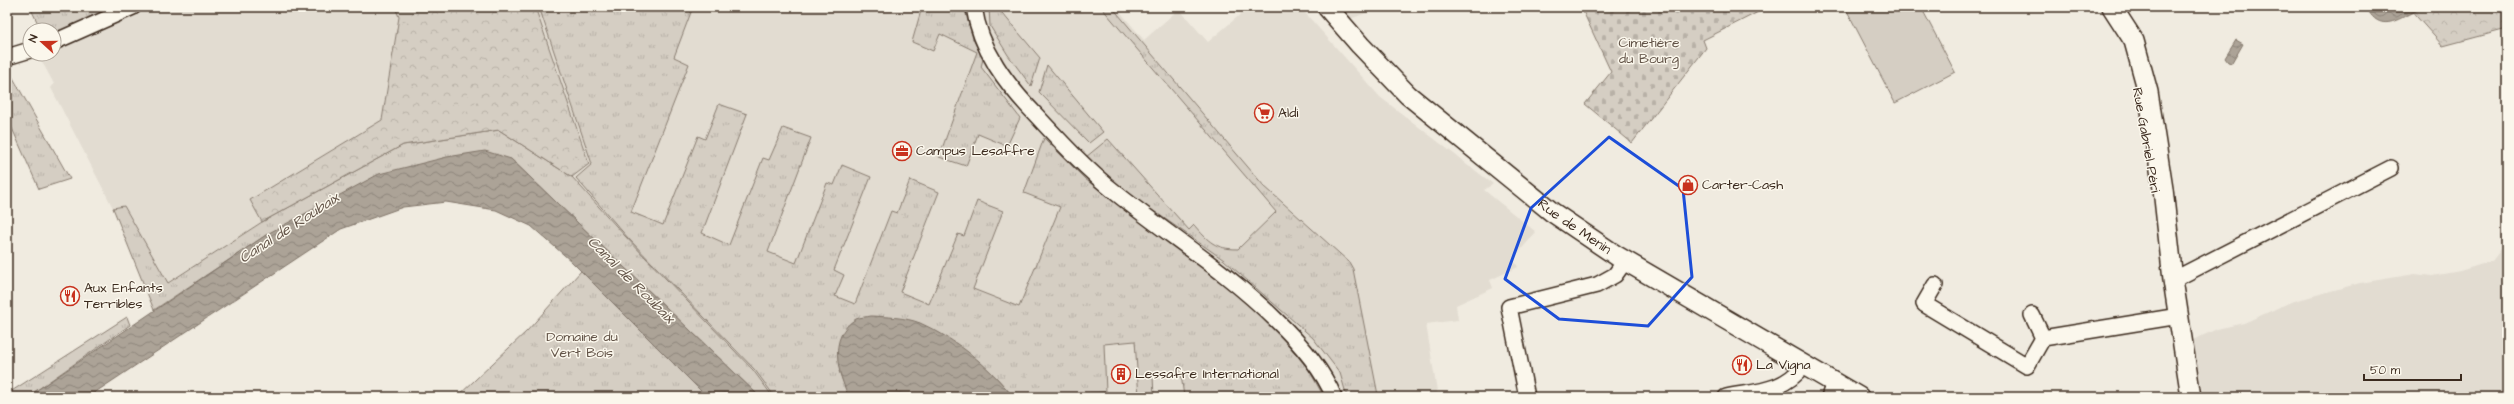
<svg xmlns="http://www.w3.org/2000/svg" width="2514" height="404" font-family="'Architects Daughter',sans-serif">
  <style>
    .built { fill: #e2dcd1 }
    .grass { fill: url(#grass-tufts); stroke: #887c70 }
    .forest { fill: url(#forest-crowns); stroke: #887c70 }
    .cemetery { fill: url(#cemetery-stones); stroke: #887c70 }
    .pitch { fill: #d5cec3; stroke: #887c70 }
    .water { fill: url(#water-waves); stroke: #7f7367 }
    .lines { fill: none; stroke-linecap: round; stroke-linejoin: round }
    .minor-casing { stroke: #3b2a1e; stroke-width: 18 }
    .major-casing { stroke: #3b2a1e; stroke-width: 22 }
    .minor { stroke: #fbf7ec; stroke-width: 15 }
    .major { stroke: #fbf7ec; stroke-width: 19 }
    .marked { fill: none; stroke: #1d4ed8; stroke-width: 3; stroke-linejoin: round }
    .labels { text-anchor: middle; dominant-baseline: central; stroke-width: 3; stroke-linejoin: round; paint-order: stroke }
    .park-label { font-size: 14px; fill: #625347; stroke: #fbf7ec }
    .poi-label { font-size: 14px; fill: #3b2a1e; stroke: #fbf7ec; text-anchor: start }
    .street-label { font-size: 14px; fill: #3b2a1e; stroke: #fbf7ec }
    .water-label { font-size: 15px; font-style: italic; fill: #635448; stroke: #fbf7ec }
  </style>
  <defs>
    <pattern id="grass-tufts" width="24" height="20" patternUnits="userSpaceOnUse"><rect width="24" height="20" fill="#d5cec3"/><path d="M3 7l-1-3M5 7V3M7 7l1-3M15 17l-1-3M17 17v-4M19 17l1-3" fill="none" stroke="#b8b1a7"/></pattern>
    <pattern id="forest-crowns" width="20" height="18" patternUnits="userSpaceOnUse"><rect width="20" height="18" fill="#d5cec3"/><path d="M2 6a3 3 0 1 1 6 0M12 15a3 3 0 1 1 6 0" fill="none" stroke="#b8b1a7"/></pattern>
    <pattern id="cemetery-stones" width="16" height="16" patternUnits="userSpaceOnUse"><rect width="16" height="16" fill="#d5cec3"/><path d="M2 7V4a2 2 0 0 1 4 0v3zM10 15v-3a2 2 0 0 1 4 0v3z" fill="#b8b1a7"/></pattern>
    <pattern id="water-waves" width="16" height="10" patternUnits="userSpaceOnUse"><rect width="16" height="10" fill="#aca397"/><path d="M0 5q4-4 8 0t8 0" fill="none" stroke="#8d857b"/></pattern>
  </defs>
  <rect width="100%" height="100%" fill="#f0ebe0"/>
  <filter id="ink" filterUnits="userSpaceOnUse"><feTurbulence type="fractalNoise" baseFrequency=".025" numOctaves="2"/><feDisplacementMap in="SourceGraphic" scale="8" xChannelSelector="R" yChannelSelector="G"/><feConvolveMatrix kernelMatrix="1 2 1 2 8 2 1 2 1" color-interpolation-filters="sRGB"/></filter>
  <g filter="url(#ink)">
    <path class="built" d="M145,7h250l4,9 -17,104 -132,80 12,22 -95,61 -43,-77 -11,2 -62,-120 3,-4 -15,-28 15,-2v-5z
      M535,7h581l28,33 35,-31 29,33 41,-35h51l80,90 113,87 -9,6 52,42 -23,27 5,8 -28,13 3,8 -37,17 2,15 -32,4 12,73h-665l-20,-27 -128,-134 -53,-59 17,-13z
      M1340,7h43l-33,12z
      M2507,231v166h-304l-10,-57 24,-11 27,-6 47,-21 69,-19 55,-9 17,2 28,-5 32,-10 10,-13 -1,-14z"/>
    <path class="grass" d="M30,7h115l-91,42v-19h-13z
      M539,7h154l-19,50 15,7 -58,148 32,13 35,-89 7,3 14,-35 28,10 -45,119 27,12 34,-87 6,2 14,-32 28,10 -43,114 28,11 31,-80 7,2 8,-20 29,12 -37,93 10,5 -9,21 20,8 36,-93 6,2 13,-33 29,12 -39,100 29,12 29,-70 6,2 13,-35 26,10 -30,78 46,18 41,-100 -36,-14 20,-55 41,41 134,101 51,43 39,47 15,27h-140l-3,-23 -28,2 1,21h-15l-4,-56 -31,3 2,48 -17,1 -1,4h-75c-26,-34 -58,-54 -94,-74l-80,48 10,26h-74l-20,-27 -127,-132 -52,-60 16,-14z
      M922,7h42l9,32 10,20 -2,8 39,51 -13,28 -29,-12 -12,32 -27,-9 38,-105 -37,-18 -7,17 -21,-9z
      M989,7h8l43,51 -9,28 -23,-31 -18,-29z
      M1101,7h11l152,179 85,76 4,7 25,126 -31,2 -7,-24 -27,-35 -89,-78 -99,-69 -39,-34 22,-18 81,91 5,-5c15,17 21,24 44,24l38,-37z
      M1047,65l56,67 -14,11 -50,-51z
      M12,76l58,103 -31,10 -32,-72v-39z
      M499,130l73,47 53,59 128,134 20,27h-13l-249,-238 -242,74 -115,77 -41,-102 11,-2 44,77 94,-61 141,-77z
      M581,271l126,126h-250l70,-66z
      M127,317l3,8 -103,72h-20v-3z"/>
    <path class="forest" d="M395,7h140l54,157 -17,13 -73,-47 -96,15 -141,77 -12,-22 132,-80 17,-103z
      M2408,7h99v22l-64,17z"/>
    <path class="cemetery" d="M1581,7h187l-65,33 3,8 -74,95 -47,-39 26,-32z"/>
    <path class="pitch" d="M1845,7h76l34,65 -60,31z"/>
    <path class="water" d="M2366,7h61c-22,4 -44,33 -61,0z
      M2236,40l7,4 -11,19 -4,-1 -3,-4z
      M485,151l26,8 249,238h-53l-136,-136 -40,-35 -35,-16 -50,-8 -43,5 -62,22 -253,168h-61l242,-164 110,-59 68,-17z
      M871,316c16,1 34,1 49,7 36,16 69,43 93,74h-164c-11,-23 -22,-61 7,-78 4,-2 11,-2 15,-3z"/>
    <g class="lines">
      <defs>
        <path id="minor" d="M974,7c6,43 33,78 62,108 25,27 51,55 80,78 55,44 109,77 160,127 23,22 46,48 58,77
          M54,42l79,-35
          M7,57l23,-7
          M2173,280l218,-112
          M1935,285l-11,19 103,62 16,-28
          M2032,315l11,23 136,-22
          M1527,397l-18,-90 88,-22 18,-10 10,-14
          M1726,397c31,-6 58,-5 78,-32
          M1829,397l5,-15"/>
        <g id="major">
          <path id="s1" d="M1327,7l33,38 48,50 144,117 65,44 242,141"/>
          <path d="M2112,7l22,34 14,51 15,97 10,91 18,117"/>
        </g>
      </defs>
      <use href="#minor" class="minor-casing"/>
      <use href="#major" class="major-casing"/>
      <use href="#minor" class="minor"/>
      <use href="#major" class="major"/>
    </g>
  </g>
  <path class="marked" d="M1609,137l74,52 9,88 -44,49 -89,-7 -54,-40 26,-71z"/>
  <defs>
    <symbol id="supermarket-ring" viewBox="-11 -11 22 22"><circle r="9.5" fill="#fbf7ec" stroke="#c8321e" stroke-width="1.5"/><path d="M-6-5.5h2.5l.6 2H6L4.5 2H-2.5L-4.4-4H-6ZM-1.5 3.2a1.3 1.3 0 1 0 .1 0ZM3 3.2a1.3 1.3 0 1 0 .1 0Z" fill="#c8321e"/></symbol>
    <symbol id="office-ring" viewBox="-11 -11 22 22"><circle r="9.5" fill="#fbf7ec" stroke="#c8321e" stroke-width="1.5"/><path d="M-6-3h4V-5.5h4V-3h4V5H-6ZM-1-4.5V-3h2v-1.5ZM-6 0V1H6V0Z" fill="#c8321e"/></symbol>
    <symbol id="shop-ring" viewBox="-11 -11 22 22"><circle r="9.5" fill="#fbf7ec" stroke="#c8321e" stroke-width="1.5"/><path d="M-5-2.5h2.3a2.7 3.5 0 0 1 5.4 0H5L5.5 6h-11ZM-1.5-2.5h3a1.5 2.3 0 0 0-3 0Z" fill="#c8321e"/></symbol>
    <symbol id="restaurant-ring" viewBox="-11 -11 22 22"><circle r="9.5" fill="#fbf7ec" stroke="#c8321e" stroke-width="1.5"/><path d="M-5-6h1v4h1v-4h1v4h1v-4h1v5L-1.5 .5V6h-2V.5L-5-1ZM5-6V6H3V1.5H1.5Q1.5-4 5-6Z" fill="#c8321e"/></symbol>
    <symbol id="building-ring" viewBox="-11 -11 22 22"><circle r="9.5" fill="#fbf7ec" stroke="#c8321e" stroke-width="1.5"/><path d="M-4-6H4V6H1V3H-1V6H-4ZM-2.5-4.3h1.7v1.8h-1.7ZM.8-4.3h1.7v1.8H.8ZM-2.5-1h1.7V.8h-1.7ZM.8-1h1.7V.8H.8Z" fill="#c8321e"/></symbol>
  </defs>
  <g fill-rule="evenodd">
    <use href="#supermarket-ring" x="1253" y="102" width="22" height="22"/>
    <use href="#office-ring" x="891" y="140" width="22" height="22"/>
    <use href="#shop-ring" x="1677" y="174" width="22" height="22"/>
    <use href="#restaurant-ring" x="59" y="285" width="22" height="22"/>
    <use href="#restaurant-ring" x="1731" y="354" width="22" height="22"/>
    <use href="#building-ring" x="1110" y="363" width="22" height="22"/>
  </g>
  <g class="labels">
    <g class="park-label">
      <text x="1649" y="43">Cimetière<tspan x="1649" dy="16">du Bourg</tspan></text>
      <text x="582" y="337">Domaine du<tspan x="582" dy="16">Vert Bois</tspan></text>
    </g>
    <g class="poi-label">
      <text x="1278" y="113">Aldi</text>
      <text x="916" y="151">Campus Lesaffre</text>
      <text x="1702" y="185">Carter-Cash</text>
      <text x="84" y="288">Aux Enfants<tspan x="84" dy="16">Terribles</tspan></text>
      <text x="1756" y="365">La Vigna</text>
      <text x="1135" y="374">Lessafre International</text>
    </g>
    <g class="street-label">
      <text transform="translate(2146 140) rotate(80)">Rue Gabriel Péri</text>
      <text stroke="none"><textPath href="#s1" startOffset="332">Rue de Menin</textPath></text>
    </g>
    <g class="water-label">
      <text transform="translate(289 228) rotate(-33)">Canal de Roubaix</text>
      <text transform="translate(631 280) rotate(45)">Canal de Roubaix</text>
    </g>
  </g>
  <rect width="2514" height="404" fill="none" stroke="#fbf7ec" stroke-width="24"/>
  <rect x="12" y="12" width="2490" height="380" fill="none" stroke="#3b2a1e" stroke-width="1.5" filter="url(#ink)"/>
  <g transform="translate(42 42) rotate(291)"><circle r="19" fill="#fbf7ec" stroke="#aea59a"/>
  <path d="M0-3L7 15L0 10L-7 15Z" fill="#c8321e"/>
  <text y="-6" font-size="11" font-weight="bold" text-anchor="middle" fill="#3b2a1e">N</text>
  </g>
  <path d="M2364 374v6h97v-6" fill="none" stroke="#3b2a1e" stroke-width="2"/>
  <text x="2370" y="374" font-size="12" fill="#3b2a1e" stroke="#fbf7ec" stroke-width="3" paint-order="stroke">50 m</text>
</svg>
